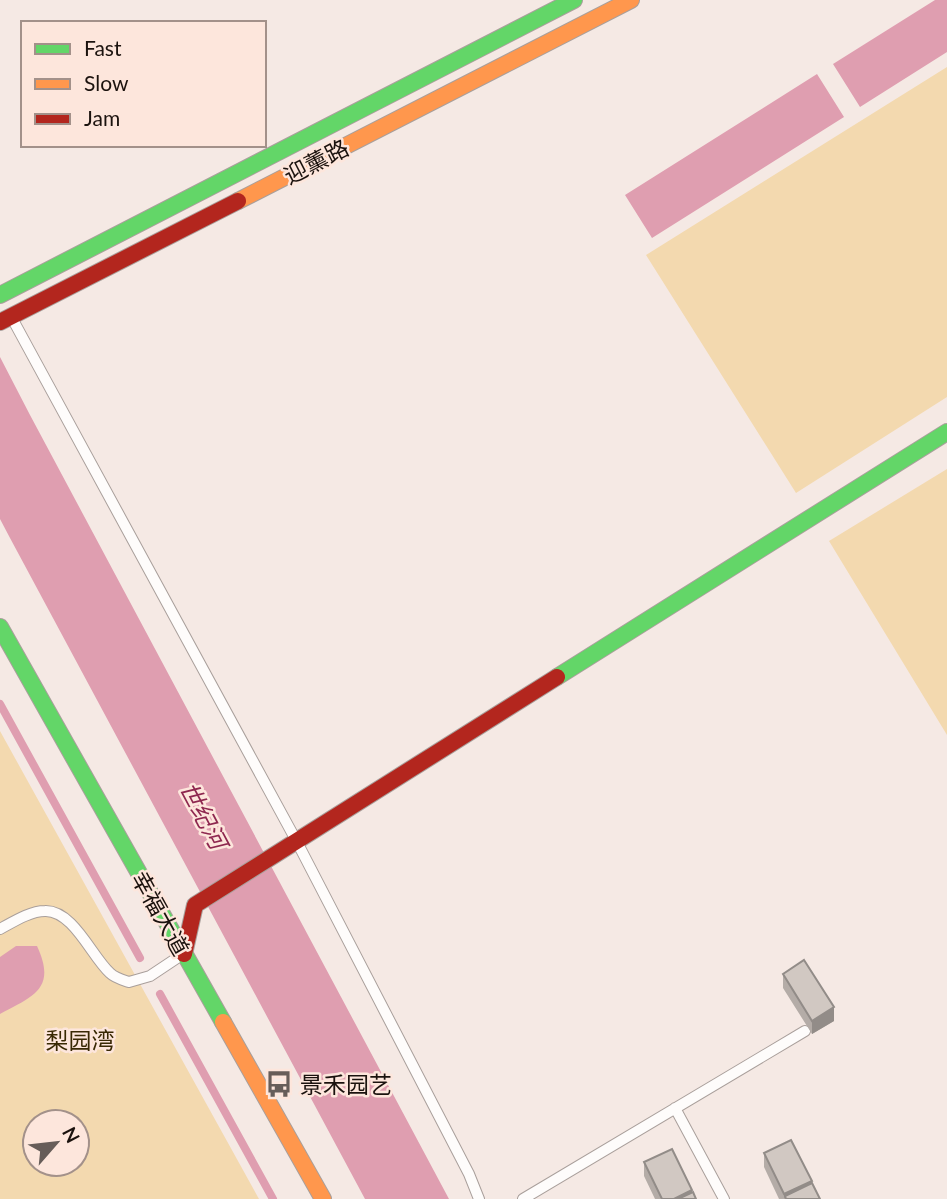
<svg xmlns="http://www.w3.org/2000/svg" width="947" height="1199" font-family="Lato,'Noto Sans SC',sans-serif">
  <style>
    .green { fill: #f3d9af; fill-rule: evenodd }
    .water { fill: #df9eb0 }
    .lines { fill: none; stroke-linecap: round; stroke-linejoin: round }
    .stream { stroke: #df9eb0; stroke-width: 8 }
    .lane-casing { stroke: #a99f9b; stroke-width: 12 }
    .fast-casing { stroke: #a99f9b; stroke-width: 18 }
    .slow-casing { stroke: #a99f9b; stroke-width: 18 }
    .jam-casing { stroke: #a99f9b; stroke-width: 18 }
    .lane { stroke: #fefcfb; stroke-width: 10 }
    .fast { stroke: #63d668; stroke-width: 16 }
    .slow { stroke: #ff974d; stroke-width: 16 }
    .jam { stroke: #b3261e; stroke-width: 16 }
    .wall { fill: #b4aca7 }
    .shaded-wall { fill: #928c88 }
    .building { fill: #d1c8c2; stroke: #928c88; stroke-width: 2 }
    .labels { text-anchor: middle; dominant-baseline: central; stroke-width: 5; stroke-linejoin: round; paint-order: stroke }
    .street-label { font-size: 23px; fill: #1b120e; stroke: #fde6dc }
    .park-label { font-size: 23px; fill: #392904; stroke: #fde6dc }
    .poi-label { font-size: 23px; fill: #1b120e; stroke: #fde6dc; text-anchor: start }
    .water-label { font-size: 24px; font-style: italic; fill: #8e274f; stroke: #fde6dc }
  </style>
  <rect width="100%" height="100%" fill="#f5e9e4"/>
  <path class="green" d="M947,67v330l-151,96 -150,-238z
    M947,469v266l-118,-194z
    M0,731l259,468h-259zM35,1122h42v42h-42z"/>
  <path class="water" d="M935,0h12v52l-87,55 -27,-43z
    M817,74l27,43 -192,121 -27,-43z
    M0,357l30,58 419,784h-84l-355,-661 -10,-19z
    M16,946h21c20,43 -4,50 -37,68v-57z"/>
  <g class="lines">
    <path class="stream" d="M0,704l140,254
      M160,994l113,205"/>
    <defs>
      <path id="lane" d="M13,320l284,522 172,332 10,25
        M0,929c13,-7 30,-18 45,-18 28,-1 47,46 65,62 5,5 13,7 19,9l21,-6 33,-22
        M675,1108l49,91
        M523,1199l282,-168"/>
      <path id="fast" d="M0,295l574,-295
        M0,627l223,395
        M557,677l390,-245"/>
      <path id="slow" d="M238,201l393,-201
        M223,1022l100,177"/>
      <path id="jam" d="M0,322l238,-121
        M184,954l11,-49 362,-228"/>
    </defs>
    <use href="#lane" class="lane-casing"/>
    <use href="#fast" class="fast-casing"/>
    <use href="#slow" class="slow-casing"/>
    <use href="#jam" class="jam-casing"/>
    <use href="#lane" class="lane"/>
    <use href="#fast" class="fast"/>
    <use href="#slow" class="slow"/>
    <use href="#jam" class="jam"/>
  </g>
  <path class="wall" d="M783,974l51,47 -22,13 -29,-46z
    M764,1153l48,30 8,16h-41l-15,-32z
    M644,1162l48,30 4,7h-41l-11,-23z"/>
  <path class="shaded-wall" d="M834,1007v14l-22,13v-13z
    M812,1181v14l-27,1 -1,3v-5z
    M692,1190v9h-18z"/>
  <path class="building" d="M804,960l30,47 -22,14 -29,-47z
    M791,1140l21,41 -28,13 -20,-41z
    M672,1149l20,41 -18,9h-12l-18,-37z
    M812,1183l8,16h-34l-1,-3z
    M693,1192l3,7h-18z"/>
  <defs>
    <symbol id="bus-bare" viewBox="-9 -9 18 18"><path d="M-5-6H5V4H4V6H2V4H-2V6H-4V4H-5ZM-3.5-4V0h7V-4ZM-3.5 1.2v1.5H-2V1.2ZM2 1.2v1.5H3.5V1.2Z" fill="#675d59" stroke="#fde6dc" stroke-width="2.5" paint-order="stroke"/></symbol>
  </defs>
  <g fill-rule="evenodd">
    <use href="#bus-bare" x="260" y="1065" width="38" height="38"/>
  </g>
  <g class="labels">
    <g class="street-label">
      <text transform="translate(316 161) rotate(-27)">迎薰路</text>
      <text transform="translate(161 913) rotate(61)">幸福大道</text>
    </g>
    <g class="park-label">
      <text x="80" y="1040">梨园湾</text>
    </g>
    <g class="poi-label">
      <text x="300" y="1084">景禾园艺</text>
    </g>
    <g class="water-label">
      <text transform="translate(204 815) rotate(62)">世纪河</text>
    </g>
  </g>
  <rect x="21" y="21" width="245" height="126" fill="#fde6dc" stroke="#a3918a" stroke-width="2"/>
  <rect x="35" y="44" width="35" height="10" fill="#63d668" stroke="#a3918a" stroke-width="2"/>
  <text x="84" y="56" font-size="21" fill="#1b120e">Fast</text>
  <rect x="35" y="79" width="35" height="10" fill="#ff974d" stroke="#a3918a" stroke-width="2"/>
  <text x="84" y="91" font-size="21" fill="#1b120e">Slow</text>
  <rect x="35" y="114" width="35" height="10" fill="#b3261e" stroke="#a3918a" stroke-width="2"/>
  <text x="84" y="126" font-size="21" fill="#1b120e">Jam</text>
  <g transform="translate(56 1143) rotate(62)"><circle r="33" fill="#fde6dc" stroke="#a3918a" stroke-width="2"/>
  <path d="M0-5L12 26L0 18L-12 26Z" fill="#675d59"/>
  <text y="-10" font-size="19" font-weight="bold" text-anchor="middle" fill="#1b120e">N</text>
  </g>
</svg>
